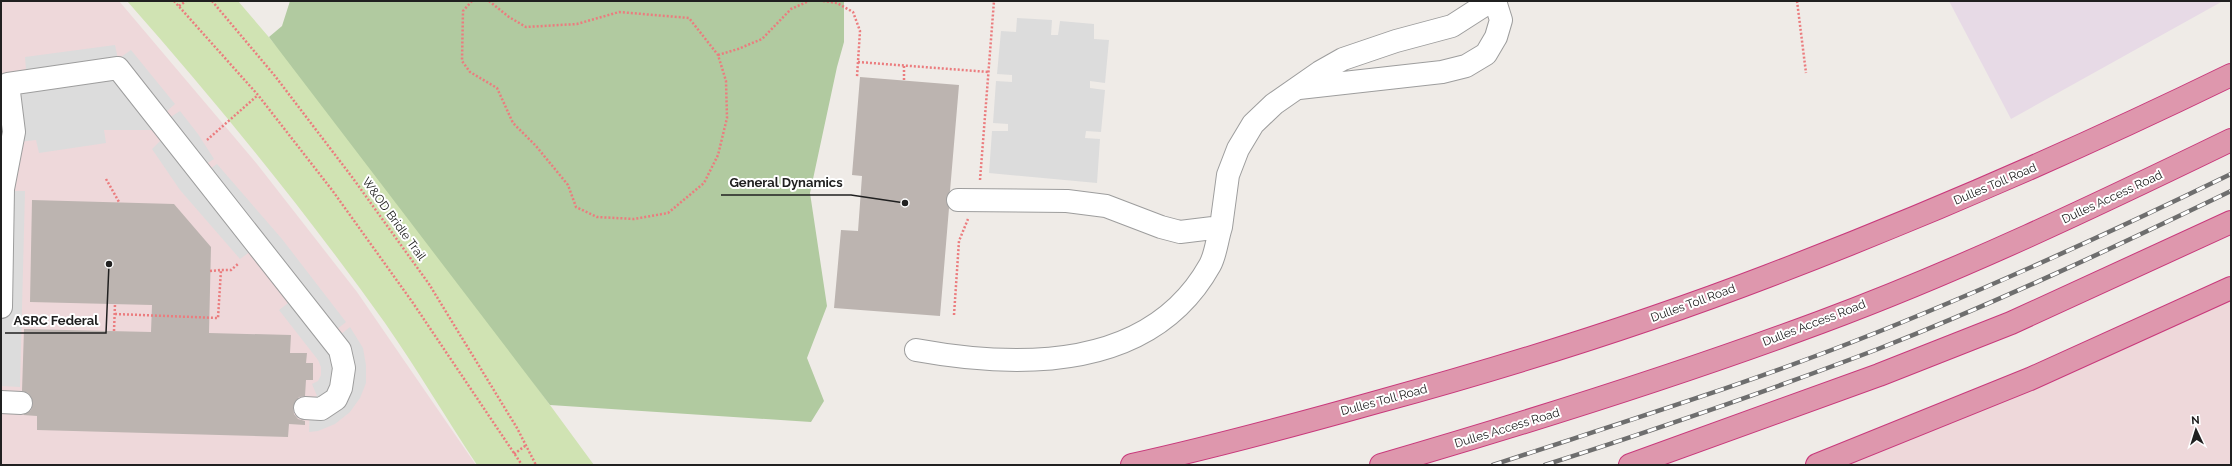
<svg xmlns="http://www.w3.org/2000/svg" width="2232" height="466" font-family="Raleway,sans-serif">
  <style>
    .commercial { fill: #eed8da }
    .industrial { fill: #e7dae6 }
    .grass { fill: #d0e3b3 }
    .forest { fill: #b1caa0 }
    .parking { fill: #dcdcdc }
    .building { fill: #bcb4b0 }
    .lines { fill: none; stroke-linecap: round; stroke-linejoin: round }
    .minor-casing { stroke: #9d9d9d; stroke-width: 24 }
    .highway-casing { stroke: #c8397b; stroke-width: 24 }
    .path { stroke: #eb7c7e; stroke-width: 2.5; stroke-dasharray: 2 2; stroke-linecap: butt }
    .minor { stroke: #fff; stroke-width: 22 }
    .highway { stroke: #de97ad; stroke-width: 22 }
    .rail-casing { stroke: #6e6e6e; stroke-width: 4.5 }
    .rail { stroke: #fff; stroke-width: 3; stroke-dasharray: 9; stroke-linecap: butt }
    .labels { text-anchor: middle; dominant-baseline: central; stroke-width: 4; stroke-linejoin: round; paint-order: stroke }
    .street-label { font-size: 12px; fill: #202020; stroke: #fff }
    .leader { fill: none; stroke: #202020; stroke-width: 1.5 }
    .callout-dot { fill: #202020; stroke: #fff; stroke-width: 1.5 }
    .callout-label { font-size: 13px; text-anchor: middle; font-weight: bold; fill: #202020; stroke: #fff; stroke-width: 4; stroke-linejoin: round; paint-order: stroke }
  </style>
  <rect width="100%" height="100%" fill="#efebe7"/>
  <path class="commercial" d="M1,1h118l138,163 100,128 119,173h-475z
    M2231,284v181h-420z"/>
  <path class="industrial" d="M1949,1h274l-212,118z"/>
  <path class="grass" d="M127,1h111l112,131 244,333h-117c-31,-47 -60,-96 -92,-142 -80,-112 -167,-219 -258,-322z"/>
  <path class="forest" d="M290,1h554v41l-7,25 -27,126 17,113 -20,52 17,43 -13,21 -261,-17 -281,-368 13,-11z"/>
  <path class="parking" d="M1017,18l35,2 -1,15h7l2,-14 34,3v15l15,1 -4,43 -15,-2v7l15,2 -4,42 -15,-1 -1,7 15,1 -3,44 -108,-10 3,-42h16v-7l-15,-1 3,-42 16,1v-7l-15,-1 4,-43 15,1z
    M115,45l3,14 13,-9 44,54 -10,9 4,5 11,-7 18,23 16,25 -11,7 4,5 10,-7 65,75 64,83 -10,8 4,5 10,-8 13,21 3,17v18l-6,15 -10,14 -15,12 -17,7 -9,1 1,-33 7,-3 -5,-12 6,-3 3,-6v-8l-3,-7 -39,-50 13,-10 -41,-49 -11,8 -60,-69 -28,-41 9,-9 -9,-10h-48l2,13 -67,10 -3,-13 -17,2 -6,49h12l-5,196 -19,-1v-312l25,-4 -1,-13z"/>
  <path class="building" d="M860,77l99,8 -9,106 -4,9 3,8 -9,108 -106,-8 7,-78 17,1 4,-55 -10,-1z
    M32,200l142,4 37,43 -2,86 82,2 -1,18h17l-1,10h7v17h-7l-1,16 -6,1 -6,10 1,7 4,5 7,2v4l-16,-1 -1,13 -251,-7v-14l-14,-1 8,-5 2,-7 -5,-10 -6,-2 2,-62 127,3 1,-27 -122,-3z"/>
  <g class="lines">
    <defs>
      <path id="minor" d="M1299,88l143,-16 24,-6 20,-12 10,-17 5,-17 -6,-19
        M958,200l109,1 39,5 55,21 19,5 41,-5 7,-52 10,-26 15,-25 21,-20 46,-32 23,-13 53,-18 56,-15 39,-25
        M1,307l2,-118 11,-57 -6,-48 110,-16 222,282 4,18 -3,20 -5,11 -15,10 -16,-1
        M916,350c104,19 235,21 294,-85 6,-11 7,-26 11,-38
        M1,402l20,1"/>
      <path id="highway" d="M1132,465c82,-18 163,-40 245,-63 132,-36 263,-77 391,-126 157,-60 311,-127 463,-201
        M1381,465c148,-43 295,-89 440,-143 140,-52 276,-117 410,-182
        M1630,465l249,-90 132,-52 220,-101
        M1817,465l213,-86 201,-91"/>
    </defs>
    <use href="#minor" class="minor-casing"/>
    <use href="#highway" class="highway-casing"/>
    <path class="path" d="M174,1l84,94 74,95 81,113 109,162
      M212,1l63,75 77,101 77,107 88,144 19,37
      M472,1l-9,10 -1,50 8,11 27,16 16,35 23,23 32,39 8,22 21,10 37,2 34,-6 36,-30 14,-28 9,-37 -1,-37 -8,-26 -29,-37 -70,-6 -42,12 -51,3 -17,-10 -20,-16
      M823,1l14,2 16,9 7,19 -3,46
      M1797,1l9,72
      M179,6l7,-5
      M718,55l20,-6 24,-10 29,-30 18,-8
      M858,62l131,10
      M904,80v-15
      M207,140l51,-45
      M106,179l13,23
      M980,180l14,-179
      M210,271l11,-1
      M115,314l103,4 3,-48h10l7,-6
      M954,315l5,-74 9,-22
      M114,331l1,-27
      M514,454l11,-8"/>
    <use href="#minor" class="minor"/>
    <use href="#highway" class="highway"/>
    <defs>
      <path id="rail" d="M1493,465c112,-37 225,-72 336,-114 137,-52 270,-113 402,-177
        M1545,465c112,-36 223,-74 333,-116 120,-47 237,-102 353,-158"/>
    </defs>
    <use href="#rail" class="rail-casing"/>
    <use href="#rail" class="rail"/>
  </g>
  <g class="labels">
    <g class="street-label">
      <text transform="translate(1995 184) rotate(-23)">Dulles Toll Road</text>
      <text transform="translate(2112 197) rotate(-25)">Dulles Access Road</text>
      <text transform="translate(394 219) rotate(54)">W&amp;OD Bridle Trail</text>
      <text transform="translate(1693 303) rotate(-20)">Dulles Toll Road</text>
      <text transform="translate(1814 323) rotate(-21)">Dulles Access Road</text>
      <text transform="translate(1384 400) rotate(-15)">Dulles Toll Road</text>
      <text transform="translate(1507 428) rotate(-17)">Dulles Access Road</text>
    </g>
  </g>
  <path class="leader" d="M905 203L851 195H721M109 264L106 333H5"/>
  <g class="callout-dot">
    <circle cx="905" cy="203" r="4"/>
    <circle cx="109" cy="264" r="4"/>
  </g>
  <g class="callout-label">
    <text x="786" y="187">General Dynamics</text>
    <text x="56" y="325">ASRC Federal</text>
  </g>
  <rect width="2232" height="466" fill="none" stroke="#202020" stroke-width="4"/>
  <g transform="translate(2196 430) rotate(356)" stroke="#ffffff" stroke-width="3" paint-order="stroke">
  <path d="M0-3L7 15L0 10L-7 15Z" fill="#202020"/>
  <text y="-6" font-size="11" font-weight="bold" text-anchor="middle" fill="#202020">N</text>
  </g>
</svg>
